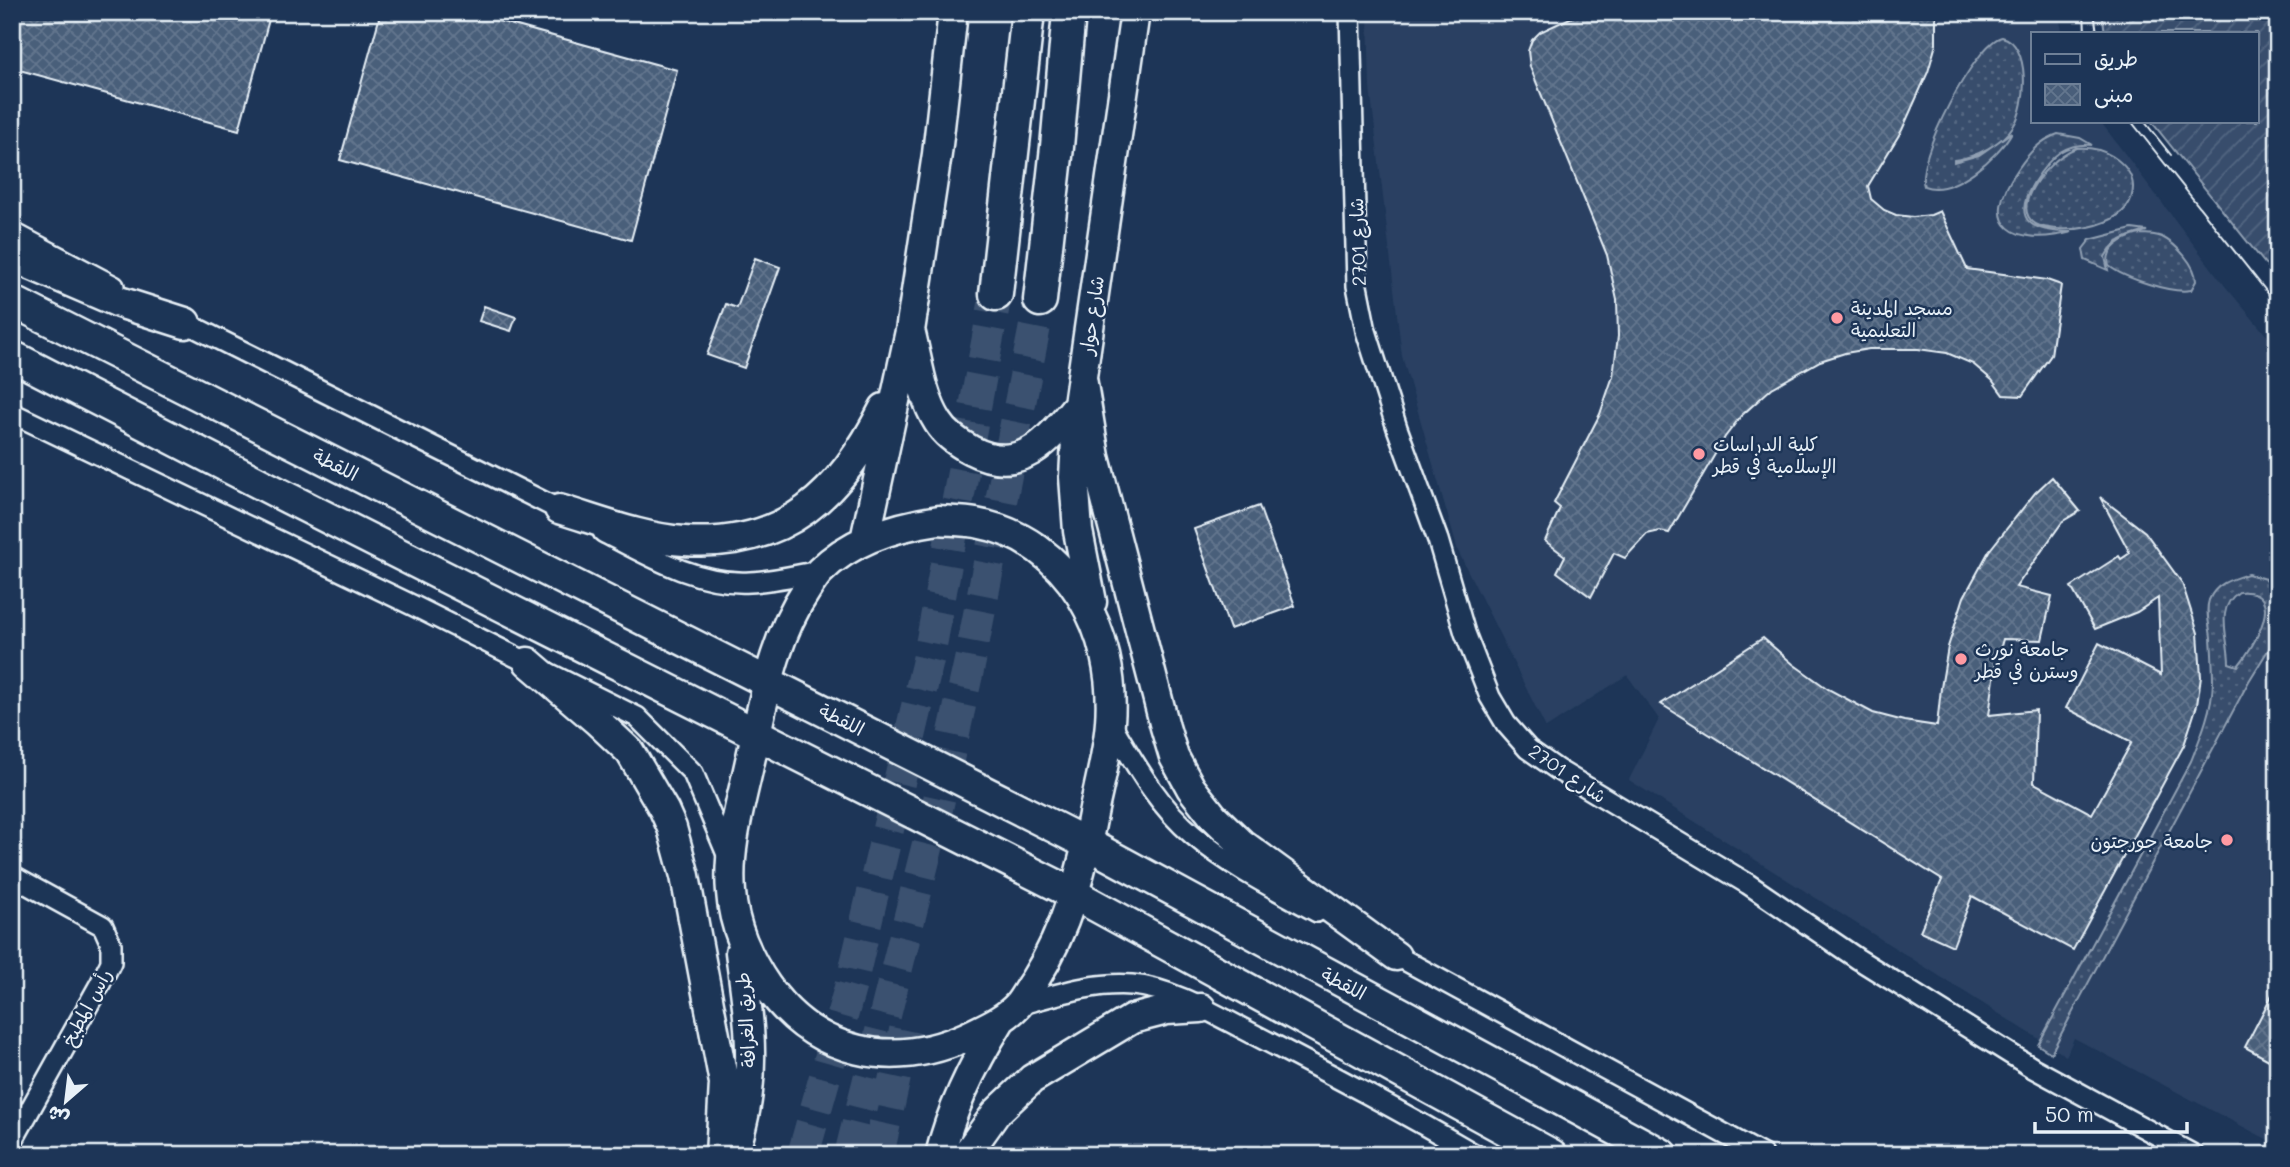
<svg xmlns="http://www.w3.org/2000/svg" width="2290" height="1167" font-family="Mali,'Playpen Sans Arabic',sans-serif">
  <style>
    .built { fill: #2a4162 }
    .grass { fill: url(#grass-dots); stroke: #909fb2; stroke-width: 2; fill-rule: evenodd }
    .garden { fill: url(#garden-furrows); stroke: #909fb2; stroke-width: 2 }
    .building { fill: url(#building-cross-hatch); stroke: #e8f1f8; stroke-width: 2 }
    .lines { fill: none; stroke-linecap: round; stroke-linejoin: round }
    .trunk-tunnel { stroke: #3b516f; stroke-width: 32; stroke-dasharray: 32 16; stroke-linecap: butt }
    .minor-casing { stroke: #e8f1f8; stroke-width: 24 }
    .secondary-casing { stroke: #e8f1f8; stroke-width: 33 }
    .primary-casing { stroke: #e8f1f8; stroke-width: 35 }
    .trunk-casing { stroke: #e8f1f8; stroke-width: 37 }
    .minor { stroke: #1d3557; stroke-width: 19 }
    .secondary { stroke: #1d3557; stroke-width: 28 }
    .primary { stroke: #1d3557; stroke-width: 30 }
    .trunk { stroke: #1d3557; stroke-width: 32 }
    .tram { stroke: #e8f1f8; stroke-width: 2 }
    .poi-dot { fill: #ff9aa2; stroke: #1d3557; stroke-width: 2.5 }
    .labels { text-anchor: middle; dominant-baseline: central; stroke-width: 5; stroke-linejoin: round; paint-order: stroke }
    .street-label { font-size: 19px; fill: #e8f1f8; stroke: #1d3557 }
    .poi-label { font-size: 19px; fill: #e8f1f8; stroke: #1d3557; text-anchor: start }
  </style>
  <defs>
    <pattern id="grass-dots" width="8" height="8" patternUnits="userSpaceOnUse" patternTransform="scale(1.75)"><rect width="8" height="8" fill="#374d6c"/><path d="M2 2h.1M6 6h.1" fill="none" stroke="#546782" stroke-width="1.8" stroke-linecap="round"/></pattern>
    <pattern id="garden-furrows" width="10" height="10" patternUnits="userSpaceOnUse" patternTransform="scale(1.75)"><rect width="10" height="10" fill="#374d6c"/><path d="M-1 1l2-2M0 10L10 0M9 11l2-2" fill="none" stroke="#546782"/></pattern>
    <pattern id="building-cross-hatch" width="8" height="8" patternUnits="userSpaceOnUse" patternTransform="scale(1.75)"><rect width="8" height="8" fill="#495e7a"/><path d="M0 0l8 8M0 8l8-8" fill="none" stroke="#63768e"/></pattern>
  </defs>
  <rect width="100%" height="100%" fill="#1d3557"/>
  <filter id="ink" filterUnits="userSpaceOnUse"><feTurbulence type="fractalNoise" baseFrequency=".0143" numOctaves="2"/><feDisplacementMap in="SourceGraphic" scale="14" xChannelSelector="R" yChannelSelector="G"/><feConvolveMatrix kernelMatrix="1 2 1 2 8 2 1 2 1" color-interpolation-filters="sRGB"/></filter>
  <g filter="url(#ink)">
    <path class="built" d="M1368,12h689l6,21h-30v88h67l125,165 53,63v796l-204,-107 -8,18 -437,-276 30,-61 -32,-44 -81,53 -88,-177 -56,-195 -32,-269z"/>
    <path class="grass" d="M2002,37c29,7 25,68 12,88 -12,19 -38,32 -60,35v2l25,-7 33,-23c-13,24 -59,65 -88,54 -10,-26 52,-144 78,-149z
      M2058,134l22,4 12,7c-11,-1 -22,1 -32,7 -10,7 -19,19 -26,30 -24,40 -1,50 38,50 -57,15 -95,-5 -54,-63 11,-16 22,-29 40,-35z
      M2076,148c13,-1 25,1 36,8 11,7 20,16 21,30 1,36 -48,45 -76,43 -64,-3 -13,-69 19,-81z
      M2132,229l15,2c-18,5 -32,7 -42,26l3,13 -23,-10 -2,-11 7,-9z
      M2139,234c8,0 16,0 23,3 14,7 34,28 34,44l-5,9c-19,4 -67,-12 -82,-24 -5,-18 15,-28 30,-32z
      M2248,574l17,5 13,14v41l-29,47 -198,372 -13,-8 153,-284c10,-25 21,-51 22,-79 0,-14 -1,-29 -2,-44 -1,-12 -6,-26 -2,-38 7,-17 23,-21 39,-26zM2239,592c51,-4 14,56 -1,74l-9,-3c0,-25 -15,-55 10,-71z"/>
    <path class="garden" d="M2102,12h176v268l-127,-159h106v-88h-152z"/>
    <path class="building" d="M12,12h259l-32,118 -227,-62z
      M381,12h85l211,58 -46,170 -291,-80z
      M1583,12h353v32l-8,28 -26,58 -34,56 3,13 13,11 12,5 17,2 18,-2 9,-4 27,58 80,11 14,5 -10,70 -29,41 -19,-1 -11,-15 -19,-16 -26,-11 -29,-4h-49l-24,4 -25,8 -48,27 -31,28 -16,21 -56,96 -9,-2 -13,3 -22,24 -11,-5 -23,44 -34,-25 8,-16 -20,-15 15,-33 -6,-5 46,-89 13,-38 5,-40 -1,-36 -10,-45 -77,-188 -2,-16 4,-11 8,-8z
      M755,258l25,9 -36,101 -37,-13 19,-51 11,4z
      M484,306l32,11 -5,14 -32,-10z
      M2052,477l28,34 -17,10 -47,66 36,9 -10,44 -39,-1 -7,25 -7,51 47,-5 -2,73 58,31 40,-72 -66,-34 33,-65 62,32 -3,-77 -21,14 -42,17 -24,-42 48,-31 2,3 9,-6 -30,-56 45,35 37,51 16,50 3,44 -4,28 -13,40 -111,205 -101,-54 -19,50 -33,-15 22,-51 -281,-176 102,-66 30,26 35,25 45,24 31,8 33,5 4,-38 7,-41 16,-50 25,-46 46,-58z
      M1259,506l36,100 -65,23 -36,-100z
      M2278,983v82l-33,-18z"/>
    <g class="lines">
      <path class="trunk-tunnel" d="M803,1155l50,-178 76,-321 67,-362
        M850,1155l88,-351 32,-143 70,-361
        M878,1155l28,-129"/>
      <defs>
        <path id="minor" d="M1350,12l7,274 9,45 31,97 41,112 27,93 25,64 16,27 22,25 30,21 190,114 110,75 175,109 161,87
          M12,232l102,54
          M174,317l396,198
          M12,413l400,192 225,112 56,56 36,86
          M603,532c46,24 94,53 147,50 23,-1 47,-7 69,-11
          M1110,722c24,40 47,83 83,113 37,31 82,54 124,77
          M12,876l91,50 8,18v18l-11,22 -88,158
          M1386,950l377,205
          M1018,1005c38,-10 74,-23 114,-20 41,3 87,32 123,50 75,39 148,77 221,120"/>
        <path id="secondary" d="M911,334c7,28 11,63 27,88 8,13 20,21 33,28 50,26 78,-10 107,-46
          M1082,378l13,79 70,270 9,30 17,31 22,28 28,27 155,113
          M559,509c40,12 83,29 125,32 102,7 157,-47 200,-133
          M939,520c12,1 25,1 37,3 94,17 141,111 134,199 -2,29 -10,59 -16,87 -11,60 -27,120 -60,172 -6,8 -10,17 -16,24 -14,15 -32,22 -50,31 -75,34 -152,19 -201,-50 -19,-27 -34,-61 -36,-94 -4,-44 10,-89 19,-131 14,-60 22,-120 57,-172 4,-6 8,-13 13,-18 32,-32 77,-45 119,-51z
          M865,540l45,-209 27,-177 16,-142
          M1092,602l-14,-71 -4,-54 4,-73 57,-392
          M528,662l69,59 33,31 34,58 8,18 13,48 39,207 -4,72
          M734,1155c6,-21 12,-42 14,-63 6,-47 -2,-94 -8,-140
          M940,1155c12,-49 34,-92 60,-134
          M966,1155l30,-42 36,-34 100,-60 35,-9 34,-2"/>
        <path id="primary" d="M12,256l107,46 66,21
          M12,301l1076,543 575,311
          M12,356l276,142 786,396 478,261"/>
        <path id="trunk" d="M996,294l32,-282
          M1040,300l17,-153 12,-135"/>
      </defs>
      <use href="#minor" class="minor-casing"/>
      <use href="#secondary" class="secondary-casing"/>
      <use href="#primary" class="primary-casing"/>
      <use href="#trunk" class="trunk-casing"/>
      <use href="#minor" class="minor"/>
      <use href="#secondary" class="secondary"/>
      <use href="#primary" class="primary"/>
      <use href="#trunk" class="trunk"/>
      <path class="tram" d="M2084,12l1,21
        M2094,12l3,21
        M2131,121l147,185
        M2144,121l27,34"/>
    </g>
  </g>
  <g class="poi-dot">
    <circle cx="1837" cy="318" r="7"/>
    <circle cx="1699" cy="454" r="7"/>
    <circle cx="1961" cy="659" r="7"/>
    <circle cx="2227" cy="840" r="7"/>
  </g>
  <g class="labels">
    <g class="street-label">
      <text transform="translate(1357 242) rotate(-92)">شارع 2701</text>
      <text transform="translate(1091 315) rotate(-82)">شارع حوار</text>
      <text transform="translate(336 464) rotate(27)">اللقطة</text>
      <text transform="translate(842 719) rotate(27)">اللقطة</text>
      <text transform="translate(1568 773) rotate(34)">شارع 2701</text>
      <text transform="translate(1344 983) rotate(28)">اللقطة</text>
      <text transform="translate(86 1007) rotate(-62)">رأس المطبخ</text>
      <text transform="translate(745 1020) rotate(-94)">طريق الغرافة</text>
    </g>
    <g class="poi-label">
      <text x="1851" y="307">مسجد المدينة<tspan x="1851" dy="22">التعليمية</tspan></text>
      <text x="1713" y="443">كلية الدراسات<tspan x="1713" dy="22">الإسلامية في قطر</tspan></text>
      <text x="1975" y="648">جامعة نورث<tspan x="1975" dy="22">وسترن في قطر</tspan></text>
      <text x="2213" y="840" text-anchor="end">جامعة جورجتون</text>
    </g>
  </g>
  <rect width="2290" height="1167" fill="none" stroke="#1d3557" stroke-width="42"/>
  <rect x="21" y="21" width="2248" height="1125" fill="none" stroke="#e8f1f8" stroke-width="2.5" filter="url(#ink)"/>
  <rect x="2031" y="32" width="228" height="91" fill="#1d3557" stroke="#6e8097" stroke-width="2"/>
  <rect x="2045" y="54" width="35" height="10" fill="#1d3557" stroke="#6e8097" stroke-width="2"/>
  <text x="2094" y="66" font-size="21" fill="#e8f1f8">طريق</text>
  <rect x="2045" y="84" width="35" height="21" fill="url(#building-cross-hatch)" stroke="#6e8097" stroke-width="2"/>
  <text x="2094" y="102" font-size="21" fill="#e8f1f8">مبنى</text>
  <g transform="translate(66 1101) rotate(208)" stroke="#1d3557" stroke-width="5" paint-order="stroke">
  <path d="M0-5L12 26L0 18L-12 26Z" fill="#e8f1f8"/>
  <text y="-10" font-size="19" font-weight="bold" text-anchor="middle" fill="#e8f1f8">ش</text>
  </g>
  <path d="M2035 1122v10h152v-10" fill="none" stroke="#e8f1f8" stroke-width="3.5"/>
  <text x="2045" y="1122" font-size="21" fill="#e8f1f8" stroke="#1d3557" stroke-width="5" paint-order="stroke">50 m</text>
</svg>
